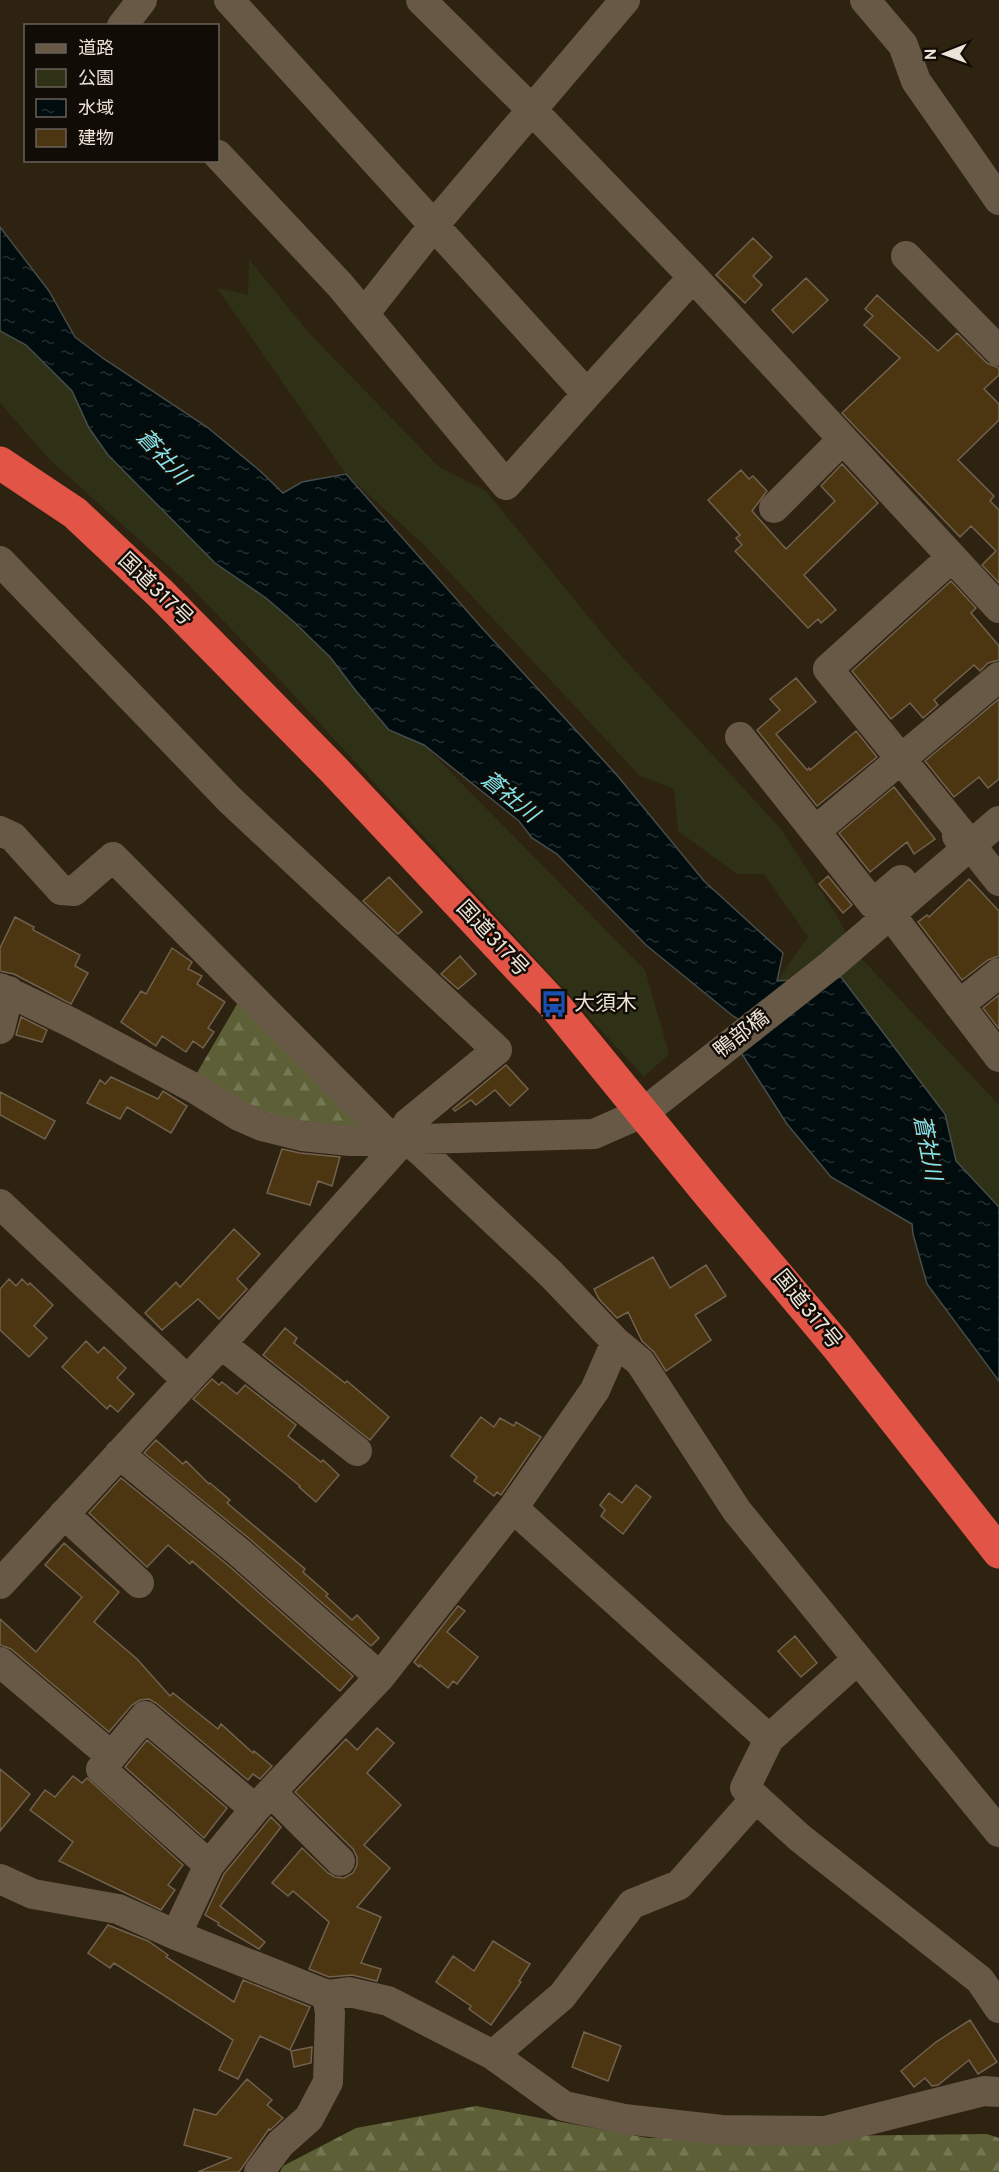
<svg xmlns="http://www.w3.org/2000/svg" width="999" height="2172" font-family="Overpass,'Noto Sans JP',sans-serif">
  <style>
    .green { fill: #2f3117 }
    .forest { fill: url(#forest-firs) }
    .water { fill: url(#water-ripples); stroke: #474d4b; stroke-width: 1.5 }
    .building { fill: #4c3511; stroke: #71624f; stroke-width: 1.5 }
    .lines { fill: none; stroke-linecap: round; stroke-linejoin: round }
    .minor { stroke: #685946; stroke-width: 30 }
    .highway { stroke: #e15446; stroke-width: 33 }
    .labels { text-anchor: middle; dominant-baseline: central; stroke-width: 5; stroke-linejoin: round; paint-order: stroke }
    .street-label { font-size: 21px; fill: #ece4d9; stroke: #120c06 }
    .poi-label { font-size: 21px; fill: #ece4d9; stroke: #120c06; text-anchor: start }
    .water-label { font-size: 22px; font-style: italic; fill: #86e4eb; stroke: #120c06 }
  </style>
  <defs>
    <pattern id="forest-firs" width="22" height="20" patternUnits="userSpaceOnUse" patternTransform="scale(1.5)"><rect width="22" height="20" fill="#5d6037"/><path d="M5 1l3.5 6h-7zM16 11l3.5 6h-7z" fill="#747753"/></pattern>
    <pattern id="water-ripples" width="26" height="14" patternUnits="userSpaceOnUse" patternTransform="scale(1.5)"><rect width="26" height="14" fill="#000c0e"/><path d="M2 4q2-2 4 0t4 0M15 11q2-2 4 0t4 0" fill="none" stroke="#252f30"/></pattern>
  </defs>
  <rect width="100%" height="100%" fill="#2e2210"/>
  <path class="green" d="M249,259l60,74 130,134 47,24 128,157 167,181 53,82 26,46 139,148v102l-43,-46 -11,-47 -169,-132 32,-45 -44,-63h-27l-59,-43 -4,-42 -34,-13 -215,-230 -79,-72 -129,-186 31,7z
    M0,331l26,14 46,46 17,37 19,27 60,62 47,46 51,35 28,24 36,35 26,34 33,39 35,15 221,225 24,84 -25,23 -364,-397 -97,-101 -133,-119 -50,-57z"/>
  <path class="forest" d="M240,999l137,131 -136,-16 -47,-36z
    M476,2106l172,32 339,-4 12,4v34h-719l3,-6 73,-38z"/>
  <path class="water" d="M0,227l49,64 26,46 29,22 103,68 52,43 24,23 19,-11 44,-8 136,154 134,146 88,107 79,72 -6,28 64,-4 104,137 11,47 43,46v174l-72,-97 -14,-50 -1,-10 -81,-47 -44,-53 -47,-73 18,-19 -25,-16 -87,-71 -89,-91 -25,-16 -13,-17 -95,-76 -35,-15 -33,-39 -26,-34 -36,-35 -28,-24 -51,-35 -107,-108 -19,-27 -17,-37 -46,-46 -26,-14z"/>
  <path class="building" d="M753,238l19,19 -19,19 9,9 -17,18 -29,-28z
    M806,278l22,22 -35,33 -21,-23z
    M877,295l61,56 19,-18 30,30 12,5v7l-15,14 15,15v16l-41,40 36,36 -4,5 9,9v73l-17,-18 14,-14 -25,-25 -11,11 -118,-124 58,-55 -36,-33 9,-9 -8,-7z
    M842,464l36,39 -74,72 32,35 -15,13 -3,-4 -10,9 -73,-77 7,-6 -6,-7 4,-3 -32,-35 33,-30 8,9 4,-3 14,15 -15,20 34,38 49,-48 -14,-15z
    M951,581l25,27 -5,5 28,33v14l-11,3 -8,8 -6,-6 -40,35 4,5 -15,13 -13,-15 -19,16 -39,-48z
    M796,678l20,24 -40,32 31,36 2,-2 1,2 46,-39 21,26 -60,49 -60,-76 23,-20 -10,-11z
    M999,699v80l-11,9 -9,-11 -25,20 -29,-36z
    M894,787l41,52 -21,15 -7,-12 -37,30 -31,-39z
    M828,876l24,29 -9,8 -24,-29z
    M389,877l33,35 -24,22 -35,-33z
    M969,879l30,32v45l-11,4 -26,20 -44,-58 9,-7 2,2z
    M15,917l19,10 -1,3 47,25 -5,11 13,7 -17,31 -57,-30 -14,-3v-23z
    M172,948l20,14 -4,7 14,7 -5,8 28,18 -17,26 6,4 -11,16 -10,-7 -7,11 -24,-16 -6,10 -35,-24 20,-31 5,3z
    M460,956l16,18 -18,15 -17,-15z
    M999,995v34l-16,-21z
    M21,1017l26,13 -5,12 -26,-7z
    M506,1065l22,24 -18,17 -15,-16 -19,15 -5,-5 -16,11 -2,-2z
    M111,1077l47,22 5,-8 24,15 -16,27 -44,-26 -7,12 -33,-16 13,-23 5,4z
    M0,1092l55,29 -10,18 -45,-24z
    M282,1149l18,4 40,4 -8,29 -14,-5 -8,24 -43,-12z
    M234,1229l26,25 -23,25 10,10 -28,30 -21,-20 -36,31 -17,-17 31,-31 4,5z
    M653,1257l17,31 36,-23 20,31 -31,19 16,25 -45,31 -12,-19 -12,-11 -14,-29 -11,6 -18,-19 -5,-10z
    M9,1279l7,7 6,-7 6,6 2,-2 23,22 -19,21 13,12 -18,19 -29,-27v-41z
    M285,1328l12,10 -3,5 51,40 2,-2 42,36 -19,23 -107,-85z
    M86,1341l12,12 6,-6 22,21 -9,10 17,16 -16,18 -8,-7 -3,4 -45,-42z
    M212,1379l7,6 3,-3 15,12 8,-9 51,40 -8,11 33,26 2,-2 16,15 -23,27 -17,-15 1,-1 -107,-87z
    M481,1417l13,10 6,-9 14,8 2,-4 25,15 -40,58 -4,-3 -3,4 -20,-15 3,-4 -26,-21z
    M156,1440l27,24 3,-3 23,23 1,-1 20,17 -3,3 78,66 -2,3 25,22 -2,2 26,24 5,-5 22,23 -8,8 -120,-106 -107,-87z
    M121,1478l108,88 124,110 -13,15 -148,-130 -2,3 -22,-19 -21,22 -58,-54z
    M636,1485l15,12 -28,37 -22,-18 4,-6 -5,-5 9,-12 13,10z
    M64,1543l55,49 -25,30 43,37 33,37 3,-3 45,36 3,-5 32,29 1,-2 18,15 -12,13 -7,-5 -5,6 -92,-77 -7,-4 -9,1 -8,5 -23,27 -98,-83 -11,-4v-26l36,33 46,-55 -37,-32z
    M458,1606l7,5 -18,21 31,25 -21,27 -4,-3 -5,7 -28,-23 -1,2 -5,-5z
    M795,1636l22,27 -16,14 -23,-26z
    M377,1728l17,15 -27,30 34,32 -37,40 26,23 -33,39 24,10 -20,46 20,6 -4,12 -25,-6 -23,2 -20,-8 20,-47 -36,-31 -5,5 -16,-13 30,-35 26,25 7,4 9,1 9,-5 4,-8v-8l-4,-8 -58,-57 51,-53 11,11z
    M147,1740l80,68 -23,30 -79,-71z
    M0,1769l30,25 -30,37z
    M73,1776l9,7 5,-5 96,87 -15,20 7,5 -14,20 -102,-49 14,-19 -43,-32 15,-20 10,7z
    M271,1817l10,10 -61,79 45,36 -6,7 -41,-24 1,-2 -14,-8 19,-41z
    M108,1925l40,16 20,14 -2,2 68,45 9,-22 67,27 -20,43 -30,-14 -22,43 -19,-9 14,-30 -119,-77 -4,5 -22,-15z
    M493,1941l37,23 -11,17 2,1 -30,43 -22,-16 2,-3 -35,-24 17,-26 21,15z
    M970,2020l27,42 -19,12 -9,-14 -31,25 -6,1 -7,-8 -11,9 -13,-16 35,-29z
    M584,2032l37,14 -13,35 -36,-14z
    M312,2047l-1,16 -17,4 -3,-16z
    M247,2079l25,21 -5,5 16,13 -13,12 -1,-1 -30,43h-41l33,-14 -47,-13 10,-36 22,6z"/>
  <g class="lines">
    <path class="minor" d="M229,0l358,394 106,-117
      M421,0l111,110 161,167 306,331
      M865,0l38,45 13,36 83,119
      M122,26l20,-26
      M218,155l122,130 166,200 81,-91
      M906,256l93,95
      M364,314l70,-89 191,-225
      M774,508l69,-69
      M952,557l-124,112 133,164
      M0,561l230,239 267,250 -89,73 -3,15 -184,206 -221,240
      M740,737l133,167 28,-24
      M0,831l13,6 48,53 13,1 39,-34 271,274 21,7 19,16 127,120 65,68 24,20 97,149 262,321
      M815,831l184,-154
      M957,836l4,-3 38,48
      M890,914l109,143
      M0,988l74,36 120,64 45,28 23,10 40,10 48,5 244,-7 50,-22 187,-147 168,-144
      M959,1005l40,-32
      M0,1029l9,-38
      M0,1204l186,175
      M221,1344l136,107
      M119,1454l121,99 140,124
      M513,1508l256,231
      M64,1514l75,69
      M858,1659l-89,80 -24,49 55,50 180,142 19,28
      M0,1662l111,94
      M271,1792l69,69
      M209,1865l-108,-96 44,-53 110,93
      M0,1879l33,15 85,15 58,26 151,60 3,18 -2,69 -19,36 -29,26 -21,28
      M176,1935l33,-70 46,-56 125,-132 133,-169 82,-118 21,-48
      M327,1995l22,-3 39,9 105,54 71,51 60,13 98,11 103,1 159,-40 15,1
      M493,2055l69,-59 70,-92 47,-19 77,-87"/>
    <path class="highway" d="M0,463l75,50 86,81 172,175 224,239 152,186 128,152 162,206"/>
  </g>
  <defs>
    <symbol id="bus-bare" viewBox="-9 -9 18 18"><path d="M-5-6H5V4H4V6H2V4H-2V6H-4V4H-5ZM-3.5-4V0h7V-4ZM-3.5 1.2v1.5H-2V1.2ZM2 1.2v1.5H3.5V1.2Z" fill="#1a4fb4" stroke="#120c06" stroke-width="2.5" paint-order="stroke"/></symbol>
  </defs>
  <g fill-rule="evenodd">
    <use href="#bus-bare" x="535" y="985" width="38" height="38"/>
  </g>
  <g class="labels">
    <g class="street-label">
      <text transform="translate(155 590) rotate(44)">国道317号</text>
      <text transform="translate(492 939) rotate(47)">国道317号</text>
      <text transform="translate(742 1035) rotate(-38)">鴨部橋</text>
      <text transform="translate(807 1310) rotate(51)">国道317号</text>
    </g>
    <g class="poi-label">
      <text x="574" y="1004">大須木</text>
    </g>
    <g class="water-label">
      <text transform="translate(162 458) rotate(47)">蒼社川</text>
      <text transform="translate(509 798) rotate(39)">蒼社川</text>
      <text transform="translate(926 1148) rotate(79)">蒼社川</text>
    </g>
  </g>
  <rect x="24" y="24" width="195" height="138" fill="#120c06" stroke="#69625a" stroke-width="1.5"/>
  <rect x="36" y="44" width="30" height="9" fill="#685946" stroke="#69625a" stroke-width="1.5"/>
  <text x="78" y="54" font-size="18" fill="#ece4d9">道路</text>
  <rect x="36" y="69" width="30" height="18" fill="#2f3117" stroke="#69625a" stroke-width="1.5"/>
  <text x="78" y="84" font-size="18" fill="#ece4d9">公園</text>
  <rect x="36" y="99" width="30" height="18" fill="url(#water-ripples)" stroke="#69625a" stroke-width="1.5"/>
  <text x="78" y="114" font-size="18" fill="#ece4d9">水域</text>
  <rect x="36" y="129" width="30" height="18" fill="#4c3511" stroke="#69625a" stroke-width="1.5"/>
  <text x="78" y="144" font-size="18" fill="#ece4d9">建物</text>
  <g transform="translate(945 54) rotate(269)" stroke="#120c06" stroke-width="4.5" paint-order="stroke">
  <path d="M0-4.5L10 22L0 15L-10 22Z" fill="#ece4d9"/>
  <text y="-9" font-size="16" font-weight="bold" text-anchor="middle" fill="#ece4d9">N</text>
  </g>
</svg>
